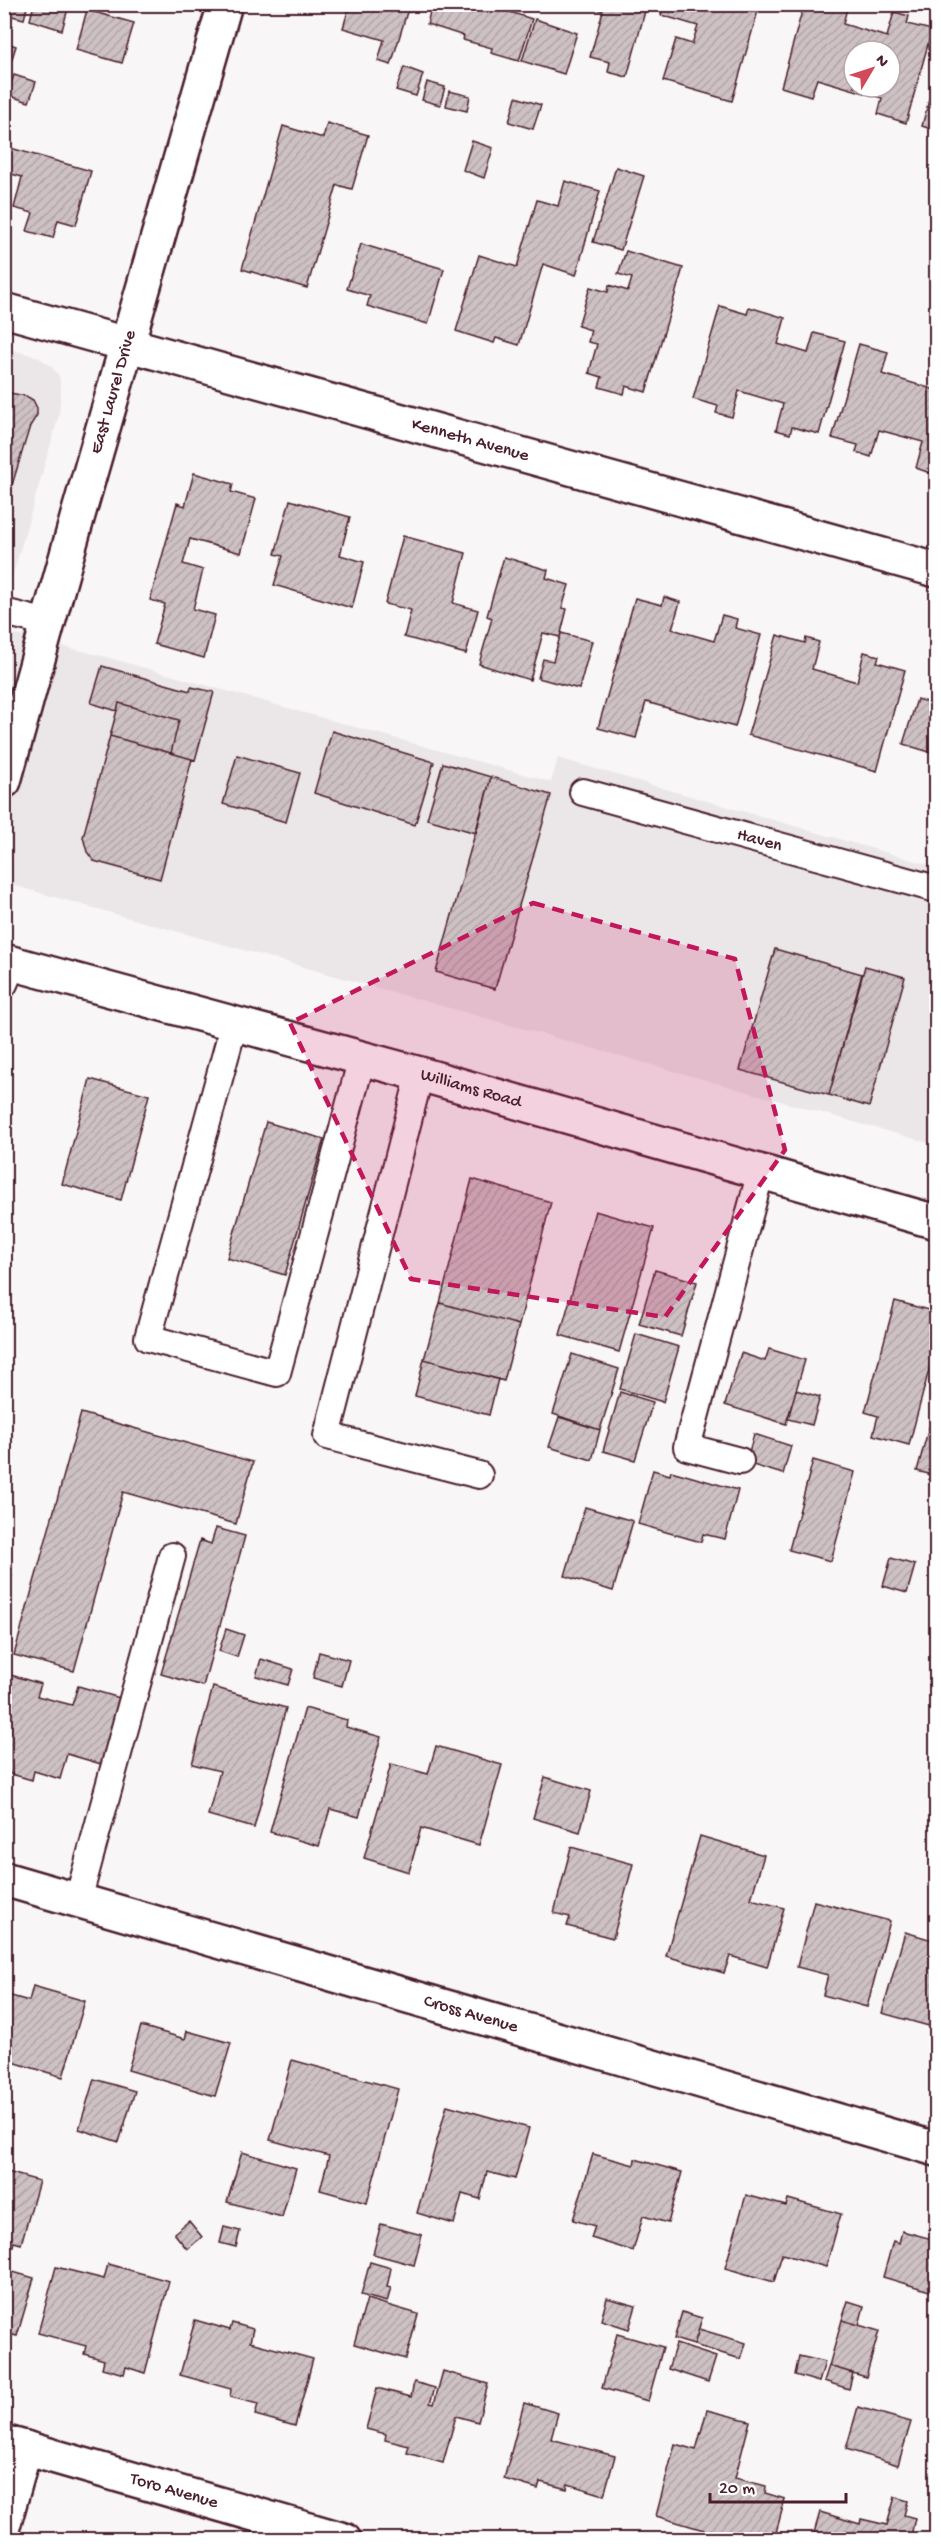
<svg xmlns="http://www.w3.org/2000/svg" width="941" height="2544" font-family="'Gochi Hand',sans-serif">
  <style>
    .built { fill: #ebe6e8 }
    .building { fill: url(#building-hatch); stroke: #4a1f2b; stroke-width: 1.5; fill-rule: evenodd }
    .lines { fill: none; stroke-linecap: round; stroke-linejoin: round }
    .lane-casing { stroke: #4a1f2b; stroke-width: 30 }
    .street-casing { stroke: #4a1f2b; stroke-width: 38 }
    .secondary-casing { stroke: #4a1f2b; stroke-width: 38 }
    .lane { stroke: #fff; stroke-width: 26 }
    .street { stroke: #fff; stroke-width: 33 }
    .secondary { stroke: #fff; stroke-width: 33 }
    .marked { fill: #c2185b; fill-opacity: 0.2; stroke: #c2185b; stroke-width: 4.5; stroke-dasharray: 12 8; stroke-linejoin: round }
    .labels { text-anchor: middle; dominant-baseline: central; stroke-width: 6; stroke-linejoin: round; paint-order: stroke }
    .street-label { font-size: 18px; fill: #4a1f2b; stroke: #fff }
  </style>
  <defs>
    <pattern id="building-hatch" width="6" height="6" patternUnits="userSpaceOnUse" patternTransform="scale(1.5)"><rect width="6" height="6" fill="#cdc1c4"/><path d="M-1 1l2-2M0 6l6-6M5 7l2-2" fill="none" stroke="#b2a5a9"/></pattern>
  </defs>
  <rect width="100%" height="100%" fill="#f8f6f7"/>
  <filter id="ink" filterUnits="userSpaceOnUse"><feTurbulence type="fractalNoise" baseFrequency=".0167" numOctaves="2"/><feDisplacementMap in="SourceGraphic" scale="12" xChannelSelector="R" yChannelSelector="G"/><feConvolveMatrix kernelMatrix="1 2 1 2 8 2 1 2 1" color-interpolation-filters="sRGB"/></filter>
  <g filter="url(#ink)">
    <path class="built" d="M5,348l33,9 14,10 7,9 2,14 -2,25 -54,187z
      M4,632l98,24 449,126 7,-24 378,109v278l-931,-262z"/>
    <path class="building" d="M4,4h24l-4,15 -20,-5z
      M34,4l35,1 -7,25 -32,-10z
      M350,4h64l-3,8h-4l-16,53 -13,-4 6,-21 -41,-12z
      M432,4h52l48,15 -13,42 -28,-8 1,-5 -29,-8 1,-4 -37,-12z
      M581,4h66l-20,73 -19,-5 2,-10 -20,-5 13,-46z
      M664,4h96l-28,97 -69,-20 13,-42 16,5 6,-18 -37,-11z
      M804,4h44l-5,20 44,13 7,-25 15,4 -2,8 25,6 -26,93 -28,-9 4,-16 -65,-19 -6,17 -30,-9zM854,51h36v36h-36z
      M87,10l47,13 -12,40 -46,-13z
      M535,19l42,14 -13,41 -42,-13z
      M4,42l12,4 -12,38z
      M404,67l19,7 -7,22 -20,-6z
      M936,74v57l-14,-5z
      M14,75l22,7 -7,20 -22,-7z
      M427,82l18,5 -5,18 -18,-5z
      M449,91l21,5 -3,15 -21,-5z
      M516,97l25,8 -8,24 -24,-7z
      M327,123l41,12 -16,54 -15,-4 -30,103 -65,-19 41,-143 40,12z
      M472,141l21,7 -9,30 -21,-8z
      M7,147l84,24 -15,54 -18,-5 -5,18 -26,-7 6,-18 -19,-5 8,-31 -18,-5z
      M616,167l28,9 -23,74 -28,-8z
      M565,181l35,10 -24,84 -33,-11 -24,81 -23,-7 -2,5 -38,-12 23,-76 38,12 20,-67 21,6z
      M361,244l83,25 -16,55 -61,-18 3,-10 -23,-7z
      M626,251l57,17 -37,124 -20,-6 -2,8 -25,-7 3,-10 -13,-4 8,-29 -9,-2 3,-12 -13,-4 12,-39 18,5 1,-7 19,6 4,-13 -14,-4z
      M720,306l27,8 2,-7 36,11 -7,26 30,9 6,-20 31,8 -26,93 -27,-7 -2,7 -14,-4 7,-26 -44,-13 -7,26 -16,-4 2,-7 -25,-7z
      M859,344l29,8 -6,22 54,16v77l-4,-1 -2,7 -14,-5 7,-26 -44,-12 -8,27 -15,-5 2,-7 -26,-7z
      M4,392l22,4 7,4 4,8v7l-7,11 -18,59 -8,-2z
      M194,473l39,11 -2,8 25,7 -15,54 -51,-14 -7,25 20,6 -10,39 22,6 -11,43 -50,-14 11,-40 -15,-4 27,-97 8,3z
      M290,500l60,17 -10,38 24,7 -12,46 -78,-23 9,-29 -8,-2z
      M403,536l63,17 -13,50 25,7 -12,44 -62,-17 7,-27 -26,-6z
      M504,557l44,13 -2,8 23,7 -7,23 5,1 -7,28 -17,-4 -13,47 -51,-16 13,-46 -5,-2z
      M664,597l16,5 -8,27 42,12 8,-26 15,4 -2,9 26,7 -26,92 -89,-25 -10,36 -38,-10 37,-130 27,7z
      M561,633l31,8 -13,48 -41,-11 5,-19 10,2z
      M777,635l28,8 1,-5 13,4 -7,27 45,13 7,-30 15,4 -2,6 28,8 -28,101 -129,-36z
      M102,666l88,25 1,-4 23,5 -19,68 -24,-7 8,-33 -60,-17 -2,8 -26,-8z
      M917,699l19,6v49l-33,-10z
      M119,703l60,17 -8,33 -61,-17z
      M332,731l102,31 -19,63 -101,-32z
      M110,736l82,23 -32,120 -66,-18 -7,-9 -4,-15z
      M237,755l63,18 -14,49 -63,-18z
      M443,763l48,14 -15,56 -49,-14z
      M491,777l60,18 -56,194 -59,-17z
      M775,949l87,25 -33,121 -89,-25z
      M865,966l40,11 -36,130 -40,-12z
      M90,1079l59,16 -28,105 -59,-16z
      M266,1122l58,17 -39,136 -58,-17z
      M472,1179l79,23 -32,123 -79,-22z
      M595,1211l59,17 -35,124 -59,-17z
      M655,1270l42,12 -16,54 -42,-12z
      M895,1301l41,11v32l-27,101 -36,-10 5,-19 -13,-4z
      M440,1303l79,22 -15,56 -80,-22z
      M636,1334l43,13 -16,55 -43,-13z
      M769,1349l36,11 -19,64 -61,-19 16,-52 24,8z
      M572,1354l47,15 -19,61 -47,-16z
      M424,1359l74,20 -9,36 -74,-19z
      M796,1390l24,7 -8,28 -24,-6z
      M620,1392l33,10 -18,58 -32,-9z
      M81,1413l172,49 -17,62 -113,-32 -49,179 -60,-16z
      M559,1417l41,13 -8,30 -43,-13z
      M929,1427l7,3v46l-19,-5z
      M754,1434l37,12 -8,28 -37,-11z
      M813,1460l42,12 -24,89 -42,-11z
      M653,1470l17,5 1,-4 67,19 -13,49 -22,-5 -2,8 -63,-18z
      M585,1507l48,14 -20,70 -48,-15z
      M216,1528l29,8 -42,150 -42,-12 39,-134 11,4z
      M891,1558l24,7 -8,28 -24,-7z
      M4,1574l8,2 -8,23z
      M226,1629l18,6 -7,22 -18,-6z
      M319,1652l30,8 -7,26 -29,-8z
      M261,1659l32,10 -5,16 -32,-9z
      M4,1673l37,11 -4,12 35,9 6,-19 49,14 -19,66 -41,-12 -7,25 -26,-8 -2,9 -28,-8z
      M213,1687l73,21 -32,120 -46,-13 12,-44 -28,-7z
      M305,1708l42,12 -1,7 35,10 -22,80 -29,-8 -11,37 -49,-14z
      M436,1746l66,19 -23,80 -58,-17 -12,44 -45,-14 27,-94 37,10z
      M545,1777l46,14 -11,41 -47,-14z
      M700,1836l64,19 -13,44 33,9 -17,59 -37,-11 -6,17 -58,-17z
      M571,1847l62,17 -20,74 -46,-12 3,-9 -16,-4z
      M814,1901l76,20 -23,86 -44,-12 5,-20 -31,-8z
      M905,1932l31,9v87l-54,-15z
      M33,1986l52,15 -22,76 -57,-17 3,-12 -5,-2v-52l25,7z
      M141,2026l44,13 2,-8 44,12 -16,53 -87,-26z
      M292,2060l106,29 -31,114 -47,-13 9,-34 -59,-16z
      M94,2079l41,12 -16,51 -40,-13z
      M447,2105l82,23 -14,51 -28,-7 -7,27 -18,-5 -8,30 -37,-11z
      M242,2152l54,16 -14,49 -55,-15z
      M593,2154l41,11 1,-6 47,13 -14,51 -25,-7 -10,35 -42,-13 4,-12 -22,-6z
      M4,2171l35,10 -18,63 -7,-2 -8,28 28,8 -17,58 -13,-3z
      M746,2195l40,11 2,-7 53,15 -15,53 -44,-13 -8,28 -49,-14z
      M189,2221l13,16 -15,12 -13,-16z
      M381,2224l41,11 -8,30 -41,-11z
      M224,2227l16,4 -4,16 -16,-4z
      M902,2231l34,9v53l-53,-16 10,-36 6,2z
      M370,2262l21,6 -4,19 4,1 -4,14 -26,-7z
      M108,2264l61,17 -24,92 -19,-6 -2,7 -22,-6 2,-8 -20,-6 2,-8 -48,-13 18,-66 48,12z
      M607,2298l29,8 -7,23 -28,-9z
      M367,2299l51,15 -12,45 -52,-15z
      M848,2301l16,5 -5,19 -17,-5z
      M682,2312l20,6 -8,27 -20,-6z
      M195,2320l35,10 2,-7 21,6 -3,13 63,17 -18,67 -40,-11 3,-11 -28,-7 1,-8 -51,-14z
      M842,2320l37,11 -13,46 -37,-11z
      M699,2329l47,14 -5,16 -47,-14z
      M617,2334l46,13 -15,54 -46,-13z
      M676,2344l40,13 -8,25 -40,-13z
      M799,2356l26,6 -6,20 -24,-7z
      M829,2366l24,7 -4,16 -25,-8z
      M443,2371l45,13 -10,38 -22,-6 -13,47 -36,-10 2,-7 -24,-6 1,-6 -20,-5 11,-41 34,9 3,-15 21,6 -5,15 4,1z
      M524,2403l34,10 -7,26 64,17 -11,39 -36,-11 -1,5 -27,-7 -2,7 -34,-10z
      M858,2407l53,15 -13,43 -52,-16z
      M707,2410l43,11 -15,57 31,8 -1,7 20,6 -11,41 -23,-5 -1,5 -24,-5 -1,5h-13l-10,-3 2,-7 -48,-14 19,-72 21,6z
      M895,2497l13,4 -4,14 11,3 -5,22h-98l8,-28 40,12 1,-5 26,6z"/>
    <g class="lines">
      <defs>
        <g id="lane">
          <path d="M4,612l44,11"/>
          <path id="s1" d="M583,792l353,97"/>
          <path d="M4,984l9,-21"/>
          <path d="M234,1024l-86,314 129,35 85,-315"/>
          <path d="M420,1074l-93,362 152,39"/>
          <path d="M740,1461l-53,-14 74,-276"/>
          <path d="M78,1900l94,-344"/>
        </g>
        <g id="street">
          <path id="s2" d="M4,310l932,260"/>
          <path id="s3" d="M4,781l74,-266 147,-511"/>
          <path id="s4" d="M4,1879l932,270"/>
          <path id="s5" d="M4,2442l340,98"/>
          <path d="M4,2523l21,-75"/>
        </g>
        <g id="secondary">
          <path id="s6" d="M4,961l416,113 516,148"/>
        </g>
      </defs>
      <use href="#lane" class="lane-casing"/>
      <use href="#street" class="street-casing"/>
      <use href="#secondary" class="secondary-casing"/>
      <use href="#lane" class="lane"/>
      <use href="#street" class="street"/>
      <use href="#secondary" class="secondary"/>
    </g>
  </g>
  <path class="marked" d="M533,903l202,56 50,191 -120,167 -254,-38 -121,-256z"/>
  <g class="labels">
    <g class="street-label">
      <text stroke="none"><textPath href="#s3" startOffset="404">East Laurel Drive</textPath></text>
      <text stroke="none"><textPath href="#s2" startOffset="484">Kenneth Avenue</textPath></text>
      <text stroke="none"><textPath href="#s1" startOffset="183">Haven</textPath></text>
      <text stroke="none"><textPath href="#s6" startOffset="484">Williams Road</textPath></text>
      <text stroke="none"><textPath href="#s4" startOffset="486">Cross Avenue</textPath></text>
      <text stroke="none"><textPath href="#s5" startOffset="177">Toro Avenue</textPath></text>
    </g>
  </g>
  <rect width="941" height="2544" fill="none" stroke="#fff" stroke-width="24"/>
  <rect x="12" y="12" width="917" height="2520" fill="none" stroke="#4a1f2b" stroke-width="2" filter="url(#ink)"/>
  <g transform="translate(872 69) rotate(51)"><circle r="28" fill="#ffffff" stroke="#b7a5aa" stroke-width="1.5"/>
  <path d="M0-4.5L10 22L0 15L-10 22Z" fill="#d1495b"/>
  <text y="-9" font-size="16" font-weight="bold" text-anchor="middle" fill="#4a1f2b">N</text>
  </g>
  <path d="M710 2493v9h136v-9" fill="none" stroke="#4a1f2b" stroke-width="3"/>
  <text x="719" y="2493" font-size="18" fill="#4a1f2b" stroke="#ffffff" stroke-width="4.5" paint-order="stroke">20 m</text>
</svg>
